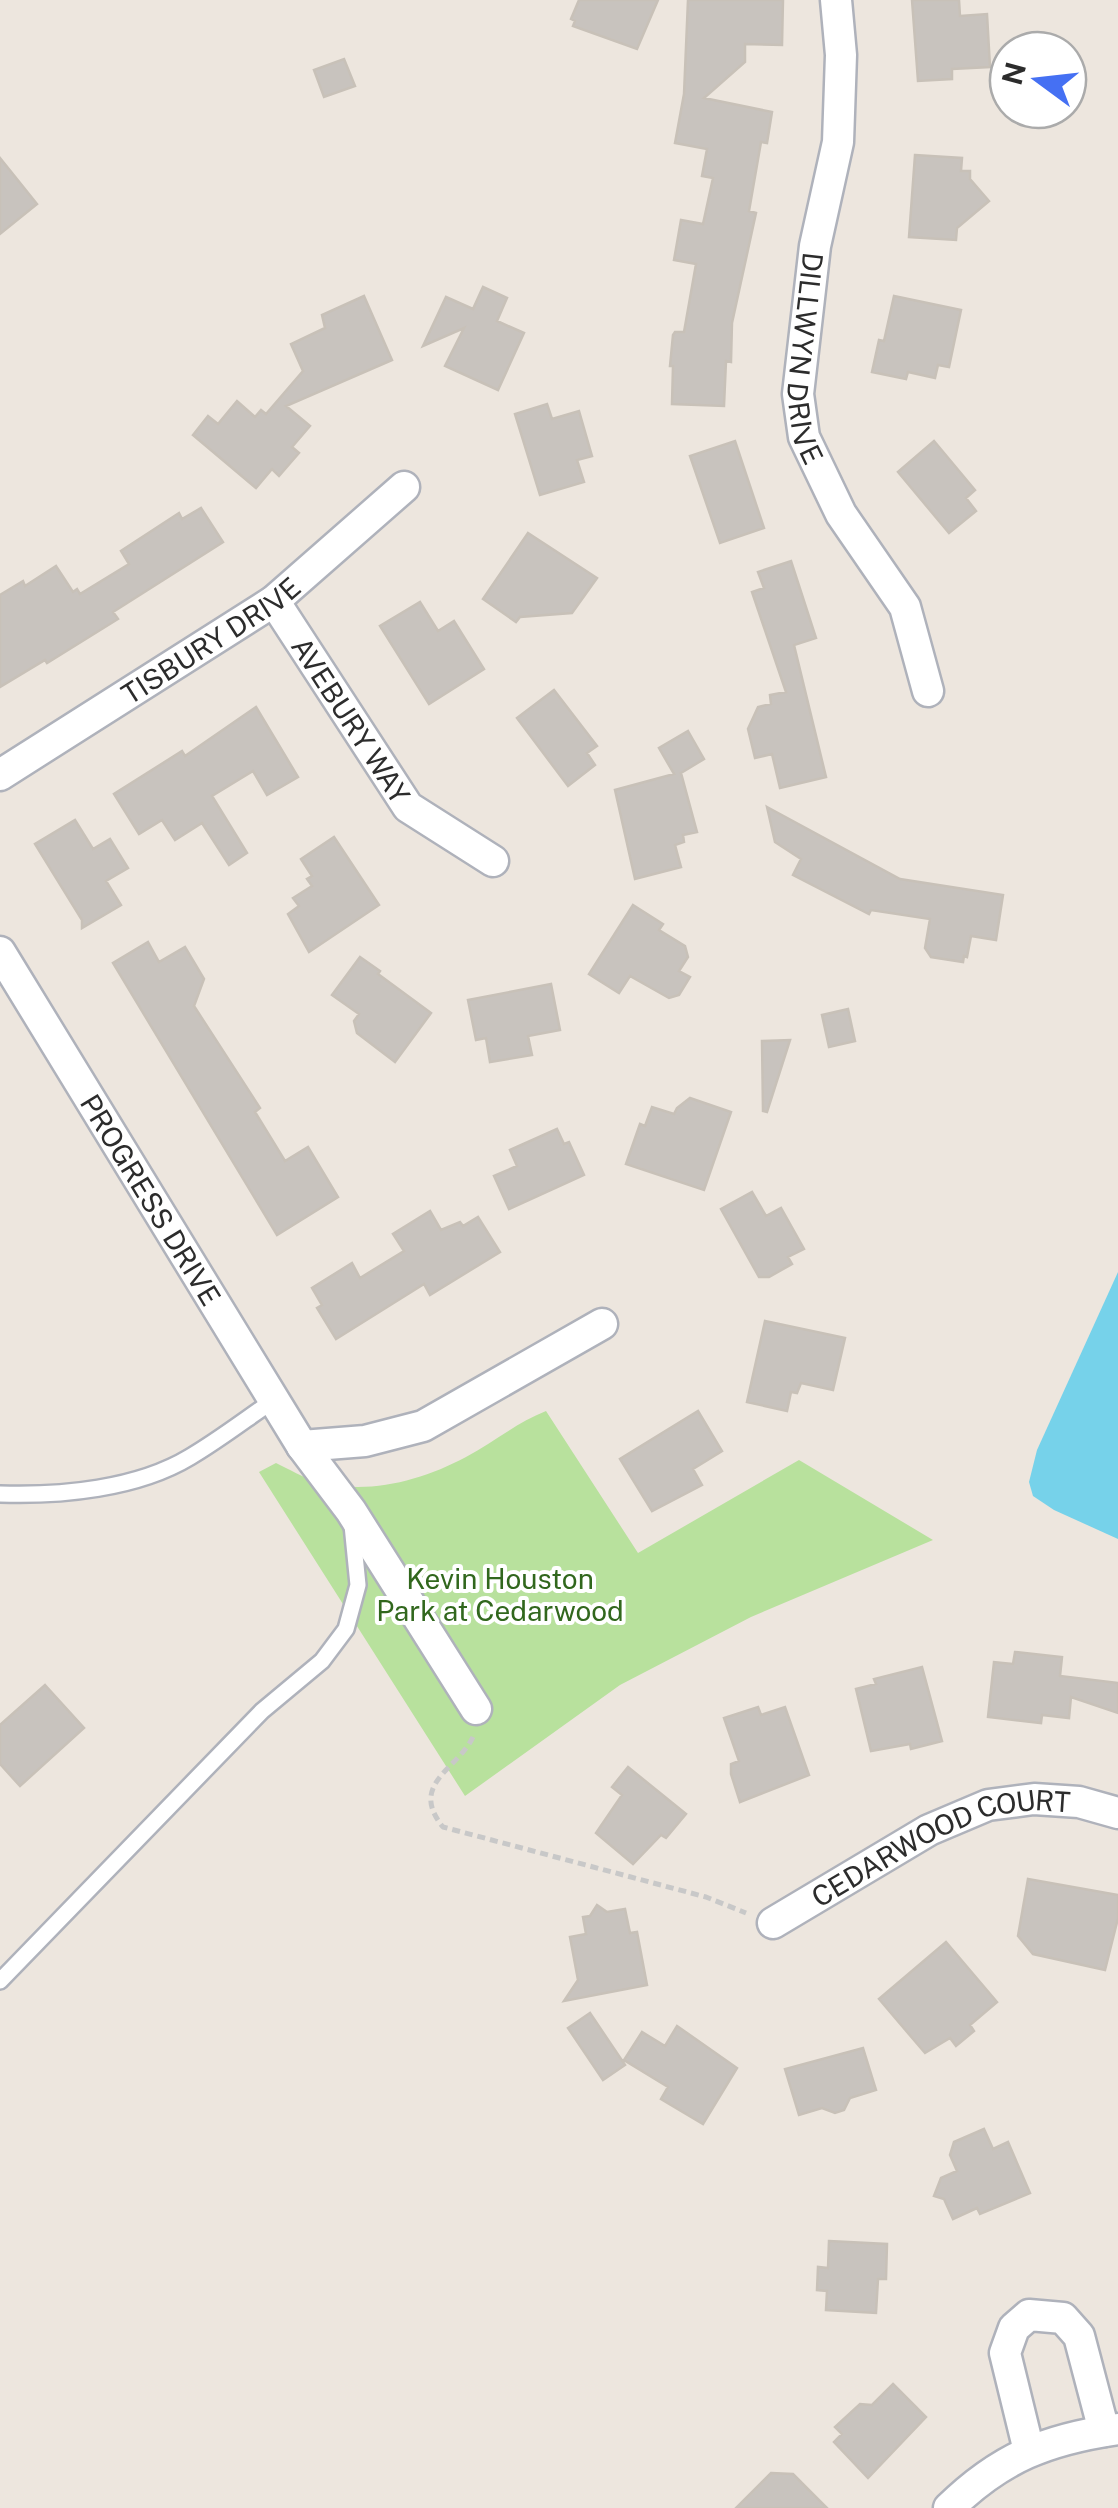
<svg xmlns="http://www.w3.org/2000/svg" width="1118" height="2508" font-family="'Public Sans',sans-serif">
  <style>
    .green { fill: #b8e19d }
    .water { fill: #76d2ea }
    .building { fill: #c8c3be; stroke: #c8c1b8; stroke-width: 2.5 }
    .lines { fill: none; stroke-linecap: round; stroke-linejoin: round }
    .service-casing { stroke: #afb2bb; stroke-width: 20 }
    .minor-casing { stroke: #afb2bb; stroke-width: 35 }
    .path { stroke: #c8c8c8; stroke-width: 5; stroke-dasharray: 8 5; stroke-linecap: butt }
    .service { stroke: #fff; stroke-width: 15 }
    .minor { stroke: #fff; stroke-width: 30 }
    .labels { text-anchor: middle; dominant-baseline: central; stroke-width: 8; stroke-linejoin: round; paint-order: stroke }
    .street-label { font-size: 28px; fill: #2c2c2c; stroke: #fff }
    .park-label { font-size: 28px; fill: #31671d; stroke: #fff }
  </style>
  <rect width="100%" height="100%" fill="#ede6de"/>
  <path class="green" d="M546,1411l92,142 161,-93 134,80 -182,77 -131,68 -155,111 -206,-324 17,-9c13,6 27,15 42,19 50,13 103,-1 148,-25 28,-15 50,-34 80,-46z"/>
  <path class="water" d="M1118,1272v267l-64,-29 -21,-14 -4,-14 8,-32z"/>
  <path class="building" d="M579,0h79l-21,49 -64,-23 2,-5 -4,-2z
    M688,0h95l-1,45 -37,-1v18l-41,36 68,14 -5,31 -6,-1 -12,69 7,2 -24,110 -1,39 -5,-1 -2,45 -52,-2 1,-38h-3l3,-31 2,-3h9l12,-68 -22,-4 7,-40 22,4 10,-46 -11,-2 5,-27 -32,-6 9,-49z
    M912,0h47l1,16 27,-2 3,53 -38,2v10l-34,2z
    M344,59l11,27 -31,11 -10,-27z
    M915,155l47,3 -1,13h9v8l19,22 -32,27 -1,12 -47,-3z
    M0,158l37,46 -37,30z
    M483,287l24,11 -10,23 27,12 -26,57 -53,-24 19,-38 -41,18 23,-49 27,12z
    M364,296l28,64 -106,46 24,20 -18,21 7,6 -20,23 -7,-7 -16,19 -63,-53 15,-19 10,8 19,-23 18,16 6,-7 5,4 37,-43 -12,-27 34,-16 -3,-13z
    M894,296l67,14 -12,57 -11,-2 -3,13 -27,-6 -2,7 -34,-7 7,-32 5,1z
    M547,404l5,15 27,-8 13,45 -15,4 7,22 -44,13 -25,-81z
    M735,441l29,87 -44,15 -30,-87z
    M934,441l41,49 -9,8 10,13 -27,22 -51,-61z
    M201,508l22,34 -110,70 5,7 -71,44 -2,-3 -45,27v-92l23,-14 2,5 31,-20 17,26 4,-3 3,5 49,-30 -8,-13 58,-38 3,6z
    M528,533l69,45 -25,35 -52,4 -4,5 -33,-23z
    M791,561l25,77 -22,7 32,132 -46,11 -8,-34 -17,4 -7,-29 10,-22 13,-3 -1,-9 16,-3 -34,-100 12,-4 -6,-16z
    M420,602l18,29 16,-10 30,48 -55,35 -49,-78z
    M554,690l43,56 -10,7 8,12 -27,21 -51,-68z
    M256,707l42,70 -31,18 -14,-24 -41,25 35,57 -18,12 -27,-42 -27,17 -13,-20 -23,14 -25,-40 68,-43 3,5z
    M688,731l16,28 -23,14 16,59 -14,3 1,7 -9,3 6,22 -46,12 -20,-89 59,-16 -15,-26z
    M767,807l133,72 103,16 -7,45 -25,-4 -4,21 -3,-1 -1,6 -32,-5 -6,-9 5,-29 -59,-9 -2,4 -76,-39 8,-16 -26,-17z
    M75,820l18,29 17,-10 18,29 -22,13 15,24 -39,23v-8l-47,-76z
    M334,837l45,68 -70,47 -21,-38 11,-8 -6,-8 19,-12 -5,-7 5,-3 -11,-17z
    M633,905l30,19 -4,6 26,16 3,11 -9,14 11,6 -11,18 -10,3 -39,-22 -11,17 -30,-19z
    M148,942l11,20 26,-15 19,32 -10,27 66,102 -5,4 30,49 23,-14 30,50 -61,38 -164,-272z
    M360,957l20,14 -2,3 53,39 -36,49 -38,-29 -3,-12 5,-7 -27,-19z
    M551,984l9,46 -32,6 4,19 -42,7 -4,-24 -10,2 -8,-40z
    M848,1009l7,32 -26,6 -7,-32z
    M790,1040l-23,72 -4,-1 -1,-70z
    M690,1098l41,14 -27,78 -78,-26 14,-40 5,2 7,-19 22,7 3,-6z
    M557,1129l7,15 5,-2 15,33 -75,34 -15,-33 23,-10 -7,-16z
    M752,1192l14,24 15,-8 23,41 -16,8 4,7 -23,13h-10l-38,-68z
    M430,1211l11,19 19,-8 3,4 15,-9 22,35 -70,43 -6,-11 -88,55 -19,-31 5,-3 -10,-17 40,-25 8,15 44,-27 -11,-17z
    M765,1321l80,17 -12,52 -32,-7 -4,10 -6,-1 -4,19 -40,-9z
    M698,1411l24,40 -29,18 9,16 -50,26 -32,-52z
    M1015,1652l47,5 -2,19 58,7v30l-47,-16 -2,21 -27,-3 -1,8 -53,-6 6,-55 19,2z
    M922,1667l20,74 -31,8 -1,-5 -39,7 -15,-62 20,-5 -2,-5z
    M45,1685l39,43 -64,58 -20,-22v-39z
    M758,1707l3,8 24,-8 24,68 -69,27 -9,-28v-10l8,-3 -15,-43z
    M628,1767l58,47 -20,24 -5,-3 -28,29 -37,-31 26,-38 -10,-8z
    M1028,1879l90,16v23l-13,52 -72,-16 -15,-18z
    M597,1905l10,7 18,-3 5,24 7,-1 10,53 -83,16 14,-21 -8,-43 16,-3 -3,-17 7,-1z
    M946,1942l51,60 -27,23 4,6 -18,15 -6,-8 -25,15 -46,-54z
    M590,2013l35,52 -22,15 -35,-52z
    M677,2026l60,42 -34,56 -42,-25 7,-12 -44,-27 18,-28 23,14z
    M863,2048l13,42 -26,8 -6,12 -9,3 -13,-5 -23,7 -14,-46z
    M984,2129l9,20 15,-7 22,51 -50,21 -3,-6 -24,11 -9,-20 -10,-3 7,-18 16,-7 -7,-16 4,-13z
    M829,2241l58,3 -1,35h-8l-2,34 -50,-3 1,-19 -10,-1 1,-23 10,1z
    M893,2384l33,33 -58,61 -34,-36 8,-8 -7,-7 25,-23 12,1z
    M771,2473l22,1 34,34h-91z"/>
  <g class="lines">
    <defs>
      <path id="service" d="M0,1494c61,2 137,-5 190,-37 29,-17 56,-38 84,-57
        M0,1981l262,-270 60,-50 24,-32 12,-44 -6,-60"/>
      <g id="minor">
        <path id="s1" d="M836,0l5,55 -3,87 -23,104 -17,148 6,43 37,77 64,93 23,84"/>
        <path id="s2" d="M274,601l134,206 85,54"/>
        <path id="s3" d="M0,775l274,-174 130,-114"/>
        <path id="s4" d="M0,952l302,494 49,65 125,198"/>
        <path d="M302,1446l63,-5 58,-15 179,-102"/>
        <path id="s5" d="M773,1923l156,-93 59,-25 46,-6 45,3 39,11"/>
        <path d="M1029,2451l-24,-98 9,-25 15,-13 34,3 16,18 25,95"/>
        <path d="M949,2508c52,-51 99,-69 169,-79"/>
      </g>
    </defs>
    <use href="#service" class="service-casing"/>
    <use href="#minor" class="minor-casing"/>
    <path class="path" d="M473,1737c-15,32 -65,47 -30,90l263,70 40,16"/>
    <use href="#service" class="service"/>
    <use href="#minor" class="minor"/>
  </g>
  <g class="labels">
    <g class="street-label">
      <text stroke="none"><textPath href="#s1" startOffset="362">DILLWYN DRIVE</textPath></text>
      <text stroke="none"><textPath href="#s3" startOffset="250">TISBURY DRIVE</textPath></text>
      <text stroke="none"><textPath href="#s2" startOffset="142">AVEBURY WAY</textPath></text>
      <text stroke="none"><textPath href="#s4" startOffset="290">PROGRESS DRIVE</textPath></text>
      <text stroke="none"><textPath href="#s5" startOffset="188">CEDARWOOD COURT</textPath></text>
    </g>
    <g class="park-label">
      <text x="500" y="1578">Kevin Houston<tspan x="500" dy="32">Park at Cedarwood</tspan></text>
    </g>
  </g>
  <g transform="translate(1038 80) rotate(285)"><circle r="48" fill="#ffffff" stroke="#ababab" stroke-width="2.5"/>
  <path d="M0-8L18 38L0 25L-18 38Z" fill="#4570f3"/>
  <text y="-15" font-size="28" font-weight="bold" text-anchor="middle" fill="#2c2c2c">N</text>
  </g>
</svg>
